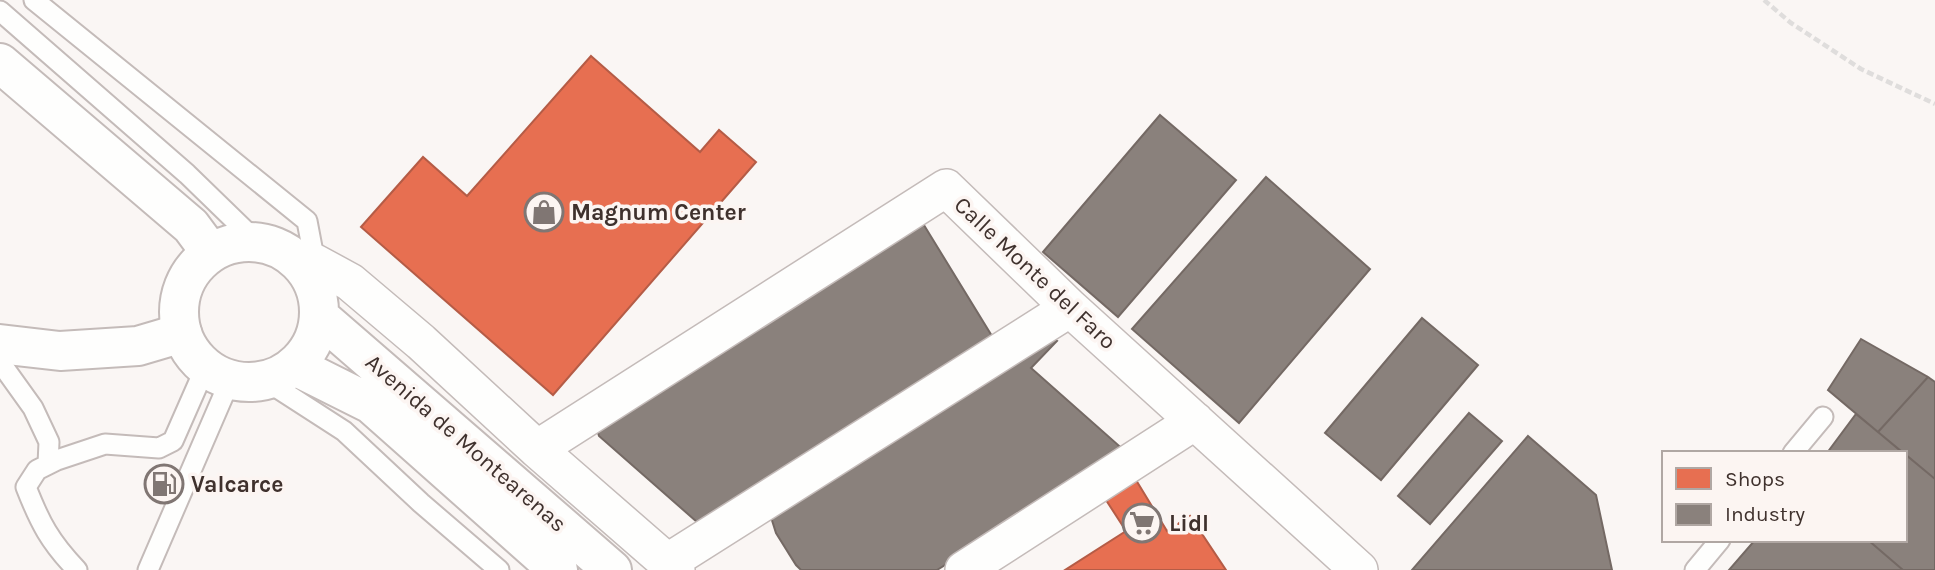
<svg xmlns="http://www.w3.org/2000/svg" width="1935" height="570" font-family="Karla,sans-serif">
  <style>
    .shops { fill: #e76f51; stroke: #b55c46; stroke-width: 2 }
    .industry { fill: #8a817c; stroke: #746964; stroke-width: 2 }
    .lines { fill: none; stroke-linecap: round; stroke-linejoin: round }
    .service-casing { stroke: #c4bbb9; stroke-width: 23 }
    .minor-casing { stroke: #c4bbb9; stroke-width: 40 }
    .tertiary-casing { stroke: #c4bbb9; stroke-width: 42 }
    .secondary-casing { stroke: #c4bbb9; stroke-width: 42 }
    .path { stroke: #dfdddc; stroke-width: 4.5; stroke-dasharray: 7 3.5; stroke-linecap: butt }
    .service { stroke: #fefefd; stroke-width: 19 }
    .minor { stroke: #fefefd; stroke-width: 37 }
    .tertiary { stroke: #fefefd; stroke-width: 38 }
    .secondary { stroke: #fefefd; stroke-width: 38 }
    .labels { text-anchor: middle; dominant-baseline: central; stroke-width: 7; stroke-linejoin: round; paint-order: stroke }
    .poi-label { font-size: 23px; font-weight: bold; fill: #3f312d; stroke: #fcf5f2; text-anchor: start }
    .street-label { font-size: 23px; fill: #3f312d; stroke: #fcf5f2 }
  </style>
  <rect width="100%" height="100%" fill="#faf6f4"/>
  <path class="shops" d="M591,56l109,96 19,-22 37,32 -203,233 -192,-168 62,-70 44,39z
    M1136,480l31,51 23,-15 36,54h-161l61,-39 -20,-31z"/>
  <path class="industry" d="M1160,115l76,65 -118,137 -75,-65z
    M1266,177l104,92 -131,154 -107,-94z
    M919,217l76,124 -298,181 -98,-86 -5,-16z
    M1422,318l56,47 -97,115 -56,-47z
    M1048,335l9,6 -26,27 95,84 -189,118h-136l-5,-5 -20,-32 -6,-19z
    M1861,339l67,38 -50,55 -50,-42z
    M1928,377l7,5v97l-57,-47z
    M1469,413l33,28 -72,83 -32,-28z
    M1856,414l22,18 25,21h-76z
    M1528,436l68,59 16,75h-200z
    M1905,454l30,25v91h-32l-35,-30h37z
    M1755,540h113l35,30h-174z"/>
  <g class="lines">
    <defs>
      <path id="service" d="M34,0l273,221 8,42
        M0,11l187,163 69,67
        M0,362l33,46 16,34 -1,22
        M265,380l79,51 77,72 78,67
        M1793,453l30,-36
        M77,570c-27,-28 -37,-47 -51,-83l11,-17 20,-10 48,-16 54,4 14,-7 33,-75
        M148,570l83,-192
        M1695,570l25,-30"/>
      <path id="minor" d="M297,260l18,3 35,19 71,60 116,107 139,121
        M537,449l409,-261 124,120 289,262
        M667,563l403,-255
        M964,570l231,-149"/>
      <path id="tertiary" d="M0,344l60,7 78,-5 44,-13"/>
      <path id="secondary" d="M0,63l191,163 20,27
        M179 312a70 70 0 1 1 140 0a70 70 0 1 1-140 0Z
        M319,316l293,254
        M295,366l76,38 187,166"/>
    </defs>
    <use href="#service" class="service-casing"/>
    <use href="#minor" class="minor-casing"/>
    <use href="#tertiary" class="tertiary-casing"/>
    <use href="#secondary" class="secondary-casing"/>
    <path class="path" d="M1764,0l27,23 70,46 74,35"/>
    <use href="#service" class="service"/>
    <use href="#minor" class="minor"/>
    <use href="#tertiary" class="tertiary"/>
    <use href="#secondary" class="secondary"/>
  </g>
  <defs>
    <symbol id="shop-ring" viewBox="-11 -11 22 22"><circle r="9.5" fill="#fcf5f2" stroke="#807673" stroke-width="1.5"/><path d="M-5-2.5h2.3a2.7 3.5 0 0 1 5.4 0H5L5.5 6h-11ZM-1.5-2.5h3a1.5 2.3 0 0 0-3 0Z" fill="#807673"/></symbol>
    <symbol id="fuel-ring" viewBox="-11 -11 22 22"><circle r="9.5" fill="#fcf5f2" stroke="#807673" stroke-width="1.5"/><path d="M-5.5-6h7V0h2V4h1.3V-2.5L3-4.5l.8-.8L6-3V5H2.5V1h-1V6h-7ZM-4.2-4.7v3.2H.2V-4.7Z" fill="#807673"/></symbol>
    <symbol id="supermarket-ring" viewBox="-11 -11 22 22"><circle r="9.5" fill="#fcf5f2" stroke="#807673" stroke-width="1.5"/><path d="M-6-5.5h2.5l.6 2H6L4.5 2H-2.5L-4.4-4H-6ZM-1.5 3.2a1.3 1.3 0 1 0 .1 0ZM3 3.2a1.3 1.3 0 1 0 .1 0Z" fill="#807673"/></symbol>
  </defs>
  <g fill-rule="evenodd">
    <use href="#shop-ring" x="522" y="190" width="44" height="44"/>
    <use href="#fuel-ring" x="142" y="462" width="44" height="44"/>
    <use href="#supermarket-ring" x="1120" y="501" width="44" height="44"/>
  </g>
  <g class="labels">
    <g class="poi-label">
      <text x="571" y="212">Magnum Center</text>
      <text x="191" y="484">Valcarce</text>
      <text x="1169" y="523">Lidl</text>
    </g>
    <g class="street-label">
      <text transform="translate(1035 273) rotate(43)">Calle Monte del Faro</text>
      <text transform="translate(466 443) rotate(41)">Avenida de Montearenas</text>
    </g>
  </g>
  <rect x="1662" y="451" width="245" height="91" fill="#fcf5f2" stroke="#b0a7a3" stroke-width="2"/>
  <rect x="1676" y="468" width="35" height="21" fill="#e76f51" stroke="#b0a7a3" stroke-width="2"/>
  <text x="1725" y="486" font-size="21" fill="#3f312d">Shops</text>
  <rect x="1676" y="504" width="35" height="21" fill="#8a817c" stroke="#b0a7a3" stroke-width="2"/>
  <text x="1725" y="521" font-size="21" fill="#3f312d">Industry</text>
</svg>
